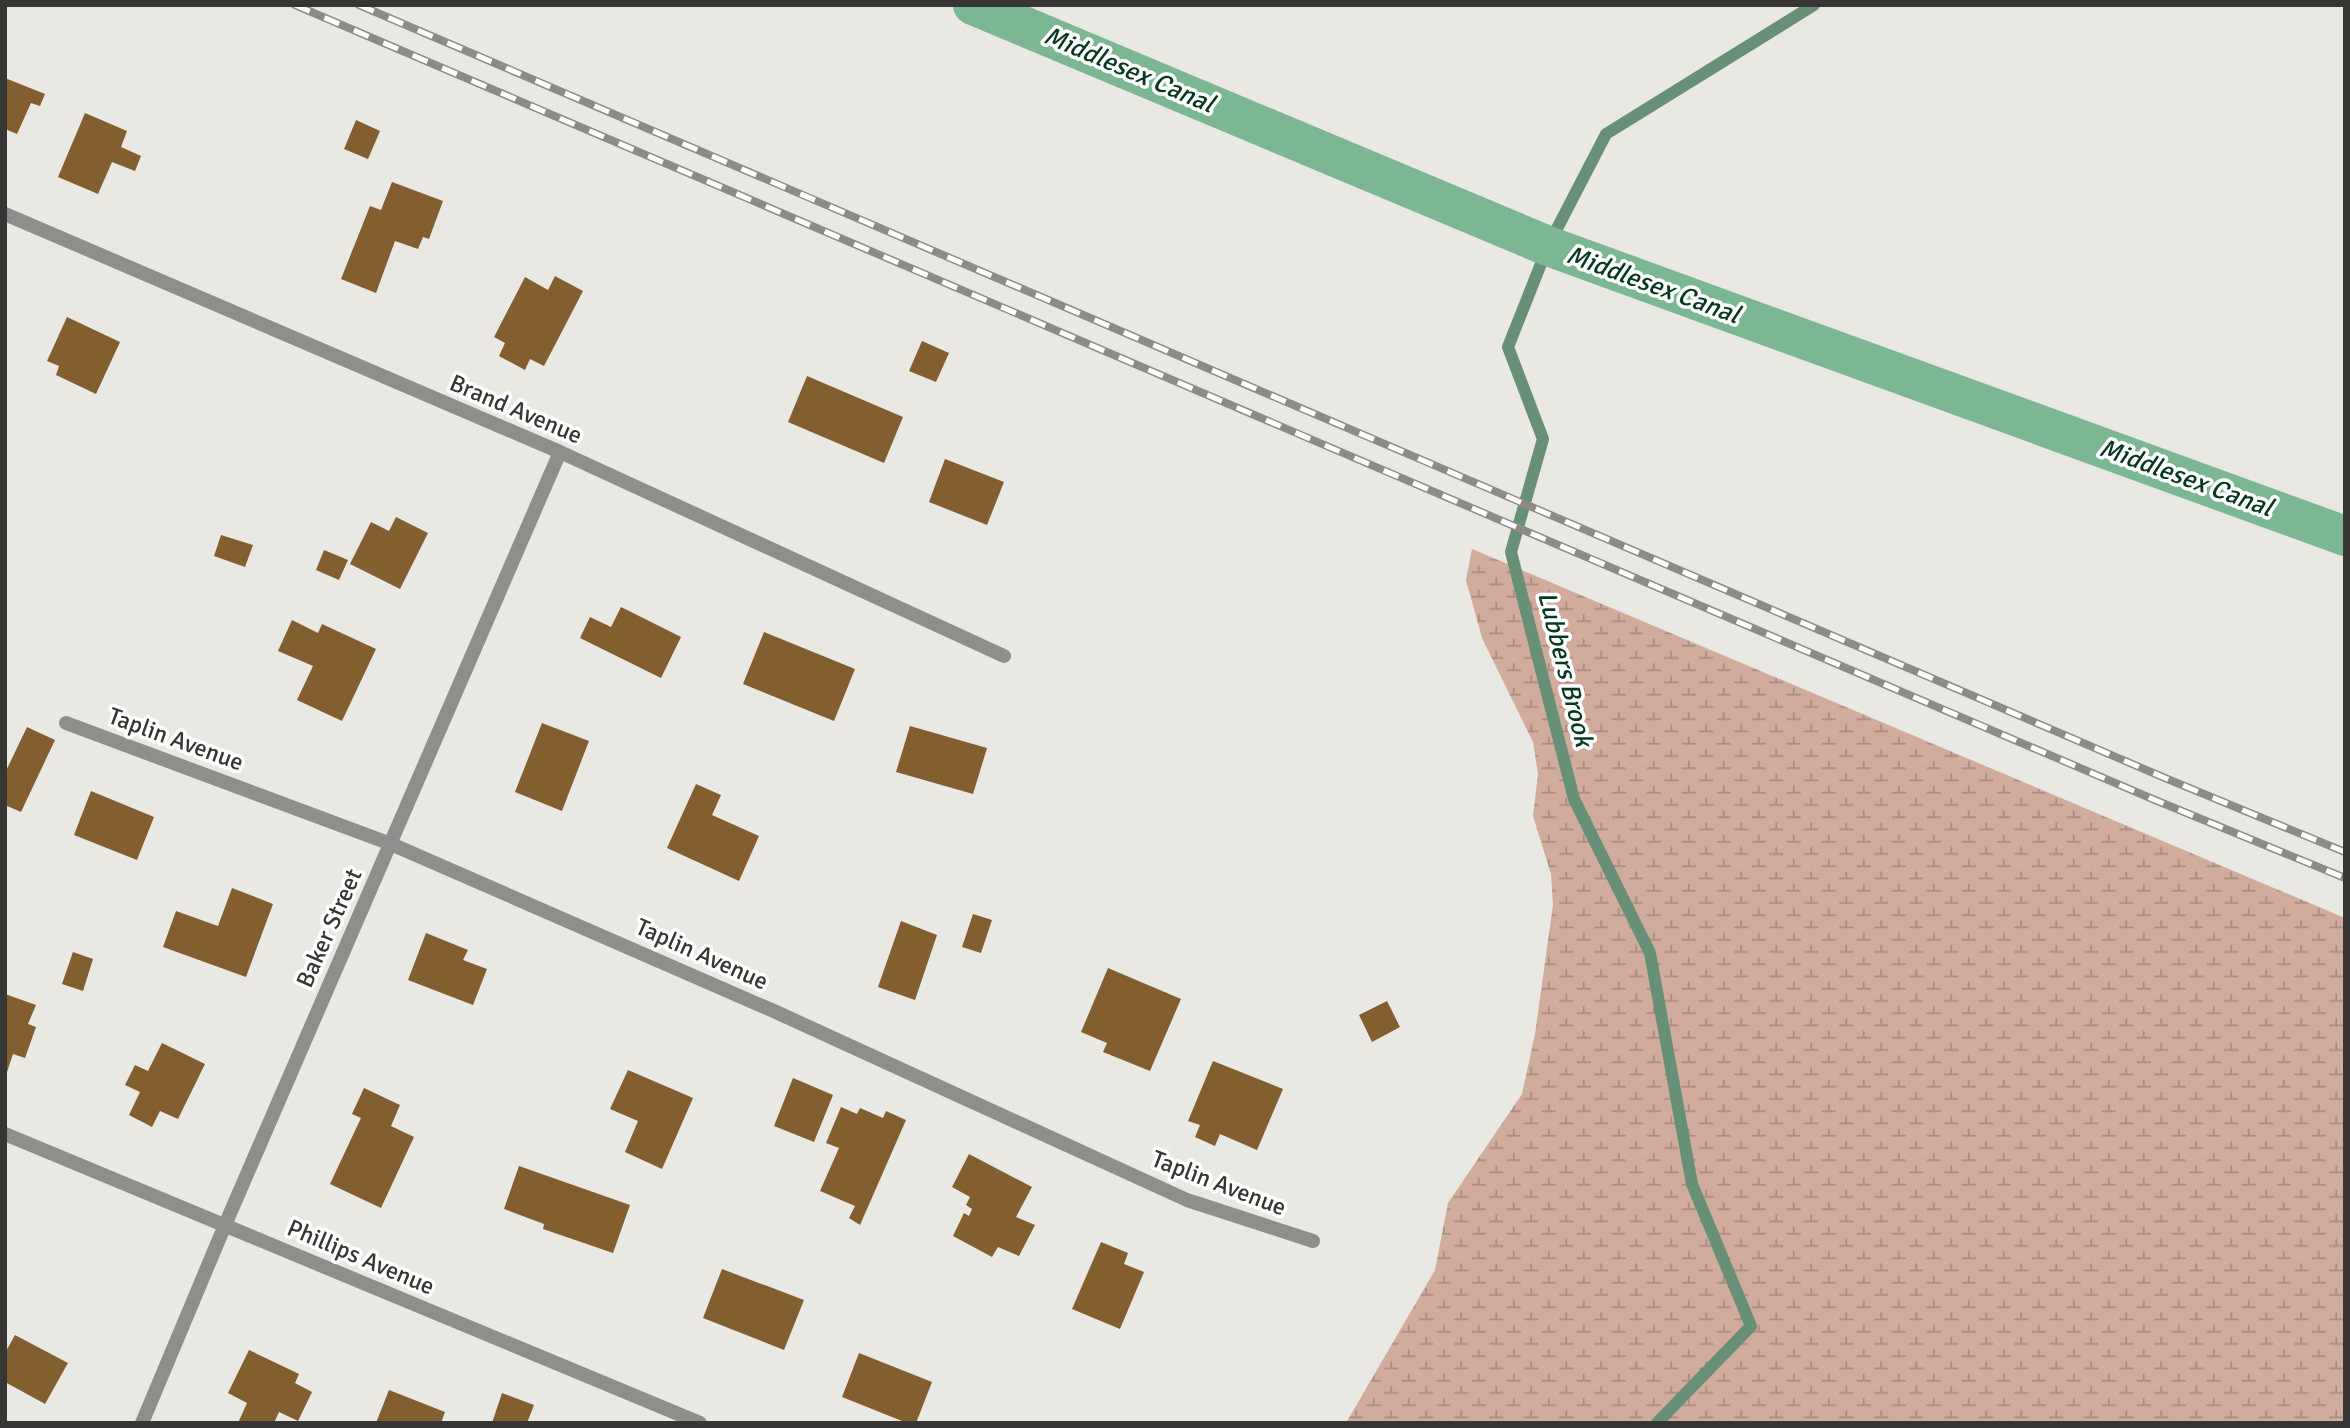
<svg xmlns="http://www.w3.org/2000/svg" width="2350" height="1428" font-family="Signika,sans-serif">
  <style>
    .wetland { fill: url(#wetland-marsh) }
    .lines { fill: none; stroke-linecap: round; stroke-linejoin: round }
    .stream { stroke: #679077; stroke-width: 12 }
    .canal { stroke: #7cb794; stroke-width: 40 }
    .building { fill: #835f30 }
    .street { stroke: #8e8f8d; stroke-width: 14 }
    .rail-casing { stroke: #8c8b87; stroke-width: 8 }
    .rail { stroke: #fff; stroke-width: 5; stroke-dasharray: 16; stroke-linecap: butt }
    .labels { text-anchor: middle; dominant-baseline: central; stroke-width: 7; stroke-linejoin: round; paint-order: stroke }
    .street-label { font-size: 24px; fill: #373634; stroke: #fff }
    .water-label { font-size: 26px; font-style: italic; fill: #063821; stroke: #fff }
  </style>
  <defs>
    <pattern id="wetland-marsh" width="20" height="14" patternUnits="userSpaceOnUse" patternTransform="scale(1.75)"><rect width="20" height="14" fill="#d1ab9c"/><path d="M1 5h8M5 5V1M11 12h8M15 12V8" fill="none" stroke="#aa8c80"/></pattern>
  </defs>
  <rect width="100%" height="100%" fill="#e9e8e2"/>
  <path class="wetland" d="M1472,549l873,369v505h-999l89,-153 13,-67 74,-109 13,-60 18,-129 -2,-31 -18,-58 5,-42 -5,-32 -51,-104 -16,-58z"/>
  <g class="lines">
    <path class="stream" d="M1657,1423l94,-97 -59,-142 -42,-231 -76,-154 -63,-247 32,-113 -35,-92 40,-101 58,-112 208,-129"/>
    <path class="canal" d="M973,5l575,241 797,290"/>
  </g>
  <path class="building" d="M5,78l40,16 -5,12 -9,-3 -14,31 -12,-5z
    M85,113l42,18 -6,16 20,9 -6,15 -23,-9 -14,32 -40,-17z
    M356,120l24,11 -12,28 -24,-10z
    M392,182l51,19 -14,38 -6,-2 -5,12 -23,-8 -19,52 -35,-14 29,-73 11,4z
    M555,276l28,15 -39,75 -14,-7 -5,11 -26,-14 6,-13 -11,-6 31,-60 23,13z
    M67,317l53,25 -24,52 -40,-19 3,-9 -12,-5z
    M922,341l27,12 -13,29 -27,-11z
    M807,376l96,41 -19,46 -96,-41z
    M945,459l59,23 -17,43 -58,-23z
    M396,517l32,16 -28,56 -50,-25 21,-42 18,9z
    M221,535l32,10 -8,22 -31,-11z
    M324,550l24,10 -9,20 -23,-10z
    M621,607l60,30 -20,41 -81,-40 10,-21 21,10z
    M292,620l26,13 4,-9 54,25 -34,72 -45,-21 16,-34 -35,-15z
    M764,632l91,37 -21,52 -91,-37z
    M542,723l47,18 -27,70 -47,-19z
    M910,726l77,22 -14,46 -77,-22z
    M27,727l28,13 -34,72 -16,-7v-32z
    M696,784l25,11 -9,20 47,21 -20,45 -72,-33z
    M91,791l63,26 -17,43 -63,-25z
    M232,888l41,16 -27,73 -83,-30 13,-36 42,15z
    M973,914l19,6 -11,33 -19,-6z
    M901,921l36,14 -22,65 -37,-13z
    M426,933l42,17 -5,10 24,9 -14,36 -65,-25z
    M73,952l20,7 -10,32 -21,-7z
    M1108,968l73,31 -31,72 -47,-19 4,-9 -26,-11z
    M5,994l31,11 -8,19 8,3 -11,31 -12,-4 -7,21z
    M1387,1001l13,26 -28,15 -13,-27z
    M162,1043l43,21 -27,55 -18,-8 -8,16 -23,-12 11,-23 -15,-7 10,-20 13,6z
    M1213,1061l70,28 -26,61 -37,-16 -5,12 -20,-9 5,-12 -12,-4z
    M628,1070l65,28 -31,71 -37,-17 13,-31 -28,-12z
    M793,1078l40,17 -19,47 -40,-16z
    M364,1088l36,17 -9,21 23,11 -33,71 -51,-24 31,-66 -9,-4z
    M841,1107l16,7 3,-6 23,10 3,-7 20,9 -46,105 -11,-7 6,-12 -35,-15 19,-43 -13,-5z
    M969,1154l63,33 -16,30 19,8 -16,31 -21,-9 -6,10 -39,-21 11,-23 5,3 3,-7 -6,-4 4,-8 -18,-10z
    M519,1166l111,39 -17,48 -70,-24 1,-5 -40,-15z
    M1101,1242l27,11 -4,11 20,8 -24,57 -48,-20z
    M722,1269l82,31 -20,50 -81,-32z
    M15,1335l53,28 -23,41 -40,-22v-29z
    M249,1350l50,24 -4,9 17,9 -14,29 -19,-9 -5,11h-36l9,-20 -19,-10z
    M859,1353l73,29 -16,41h-9l-65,-26z
    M389,1390l56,22 -4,11h-65z
    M502,1393l32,12 -7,18h-35z"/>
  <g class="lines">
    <path class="street" d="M5,214l555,238 444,204
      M66,723l325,121 385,168 411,188 126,41
      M5,1134l695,289
      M142,1423l83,-198 335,-773"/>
    <defs>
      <path id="rail" d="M295,5l1860,795 190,78
        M359,5l1806,773 180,74"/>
    </defs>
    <use href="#rail" class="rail-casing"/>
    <use href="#rail" class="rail"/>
  </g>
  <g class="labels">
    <g class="street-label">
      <text transform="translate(516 409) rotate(23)">Brand Avenue</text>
      <text transform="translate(176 739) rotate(20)">Taplin Avenue</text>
      <text transform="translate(329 928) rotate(-66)">Baker Street</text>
      <text transform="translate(702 954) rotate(24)">Taplin Avenue</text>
      <text transform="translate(1219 1183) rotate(21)">Taplin Avenue</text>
      <text transform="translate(361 1257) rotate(23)">Phillips Avenue</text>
    </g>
    <g class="water-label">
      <text transform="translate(1129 70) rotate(23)">Middlesex Canal</text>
      <text transform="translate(1653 285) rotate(20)">Middlesex Canal</text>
      <text transform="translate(2186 478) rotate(20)">Middlesex Canal</text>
      <text transform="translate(1565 669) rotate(76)">Lubbers Brook</text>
    </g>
  </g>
  <rect width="2350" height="1428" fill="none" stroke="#373634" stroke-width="14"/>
</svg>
